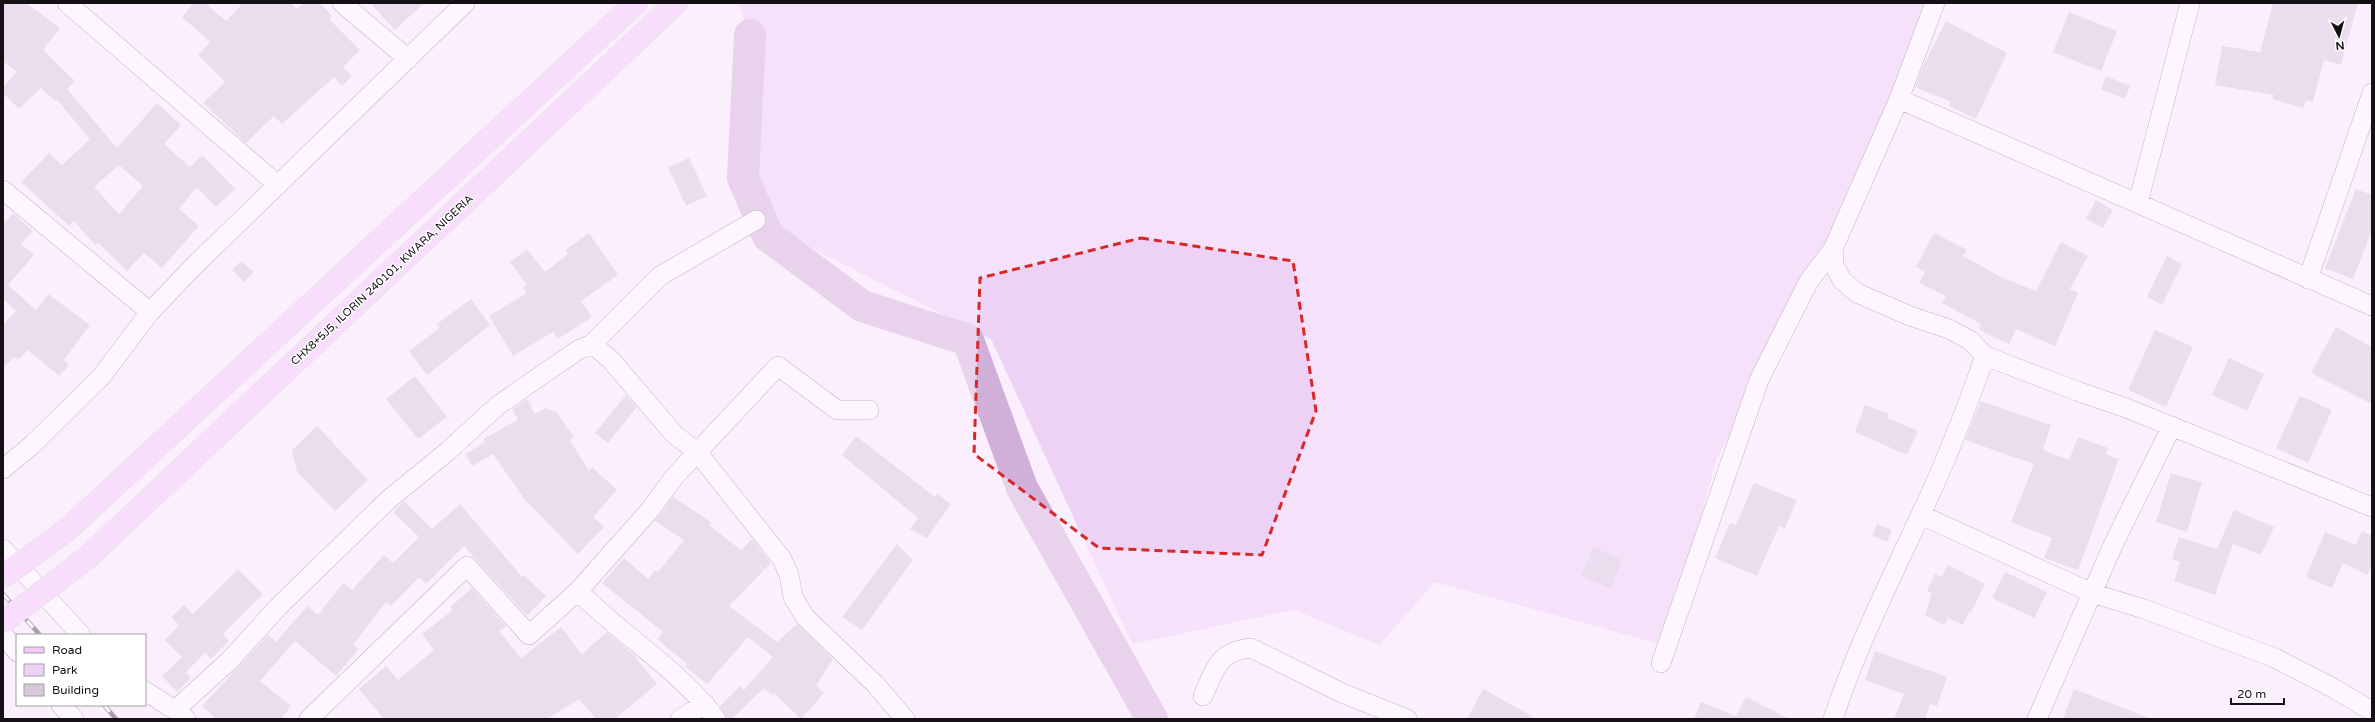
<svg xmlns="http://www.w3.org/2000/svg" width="2375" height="722" font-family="'Varela Round',sans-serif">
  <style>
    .green { fill: #eed2f5 }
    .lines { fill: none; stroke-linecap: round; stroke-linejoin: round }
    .river { stroke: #d0afd8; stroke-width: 32 }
    .building { fill: #d6c8d9; fill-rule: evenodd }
    .minor-casing { stroke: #786c7b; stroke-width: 20 }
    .primary-casing { stroke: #d5d4d5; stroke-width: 24 }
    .minor { stroke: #fff; stroke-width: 19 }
    .primary { stroke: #f3c8fc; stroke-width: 22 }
    .rail-casing { stroke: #453f46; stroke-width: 4.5 }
    .rail { stroke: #fff; stroke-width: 3; stroke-dasharray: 9; stroke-linecap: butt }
    .primary-bridge-casing { stroke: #d5d4d5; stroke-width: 24; stroke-linecap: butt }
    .primary-bridge { stroke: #f3c8fc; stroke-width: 22 }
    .marked { fill: none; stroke: #d62828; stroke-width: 3; stroke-dasharray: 8 5; stroke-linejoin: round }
    .labels { text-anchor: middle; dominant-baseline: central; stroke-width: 3; stroke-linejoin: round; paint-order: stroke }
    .street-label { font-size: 11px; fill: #151016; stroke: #fff }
  </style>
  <rect width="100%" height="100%" fill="#fbeffd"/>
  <path class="green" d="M738,3h1196l-101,246 -117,211 -49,186 -232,-64 -56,63 -85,-35 -162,34 -141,-305 -235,-119 -6,-185z"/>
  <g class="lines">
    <path class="river" d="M750,35l-7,143 25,58 94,70 106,34 54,148 130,231"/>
  </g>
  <path class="building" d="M3,3h23l34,25 -17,22 32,31 -8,8 50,59 40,-45 24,22 -17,19 26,23 12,-12 33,34 -19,18 -19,-20 -18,22 20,17 -37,42 -18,-15 -17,18 -29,-28 -3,2 -21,-24 -5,5 -48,-44 28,-29 13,12 28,-26 -33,-39 -2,1 -14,-13 -22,21 -16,-16v-6l14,-15 -14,-11zM119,165l24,21 -24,28 -25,-27z
    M194,3h11l21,18 17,-18h48l6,6 6,-6h16l13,12 -3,4 31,31 -17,17 9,9 -10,10 -8,-9 -52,47 -8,-8 -28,27 -43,-40 22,-21 -27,-27 12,-13 -28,-25z
    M370,3h54l-29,27z
    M2273,3h85l-17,62 -17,-5 -11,42 -7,-2 -3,8 -31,-9 2,-4 -59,-10 7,-39 38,6z
    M2069,12l48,19 -16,40 -48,-19z
    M1946,21l61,32 -31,66 -27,-13 2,-4 -36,-15 9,-23z
    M2106,76l24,10 -5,13 -24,-10z
    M689,158l18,38 -21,10 -18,-39z
    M2356,189l16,6v35l-19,49 -28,-11z
    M2096,200l17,10 -10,18 -17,-9z
    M13,213l20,18 -12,13 13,11 -26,30 28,25 12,-16 42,31 -26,35 5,5 -10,11 -31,-26 -10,10 -4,-3 -11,11v-44l13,-13 -13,-12v-75z
    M589,233l29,42 -37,26 11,16 -34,22 -5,-7 -40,24 -24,-40 38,-23 -4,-5 4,-3 -17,-23 17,-13 18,23 23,-18 -3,-4z
    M1934,233l33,17 -4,6 40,22 33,13 25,-49 27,14 -18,33 8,4 -23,53 -39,-17 -7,15 -30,-14 2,-6 -39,-21 4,-7 -27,-13 6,-11 -9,-5z
    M2167,256l15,8 -20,41 -15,-8z
    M241,261l13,11 -10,10 -12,-12z
    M471,299l19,26 -63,50 -18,-24 31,-23 -3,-4z
    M2336,327l36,20v57l-61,-31z
    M2155,330l38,17 -27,60 -38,-17z
    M2229,358l35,16 -17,37 -35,-16z
    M415,376l32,41 -29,22 -32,-40z
    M626,395l11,12 -29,36 -13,-10z
    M2300,396l32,14 -24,53 -32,-15z
    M527,399l8,15 11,-6 10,4 18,25 -4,3 19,31 3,-4 25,23 -24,27 11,10 -26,27 -53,-54 -32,-46 -21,12 -7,-12 20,-12 -2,-3 35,-19 -6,-11z
    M1981,401l70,24 -8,25 26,10 9,-23 30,11 -3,6 14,5 -41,111 -34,-12 8,-20 -41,-16 23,-58 -69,-24z
    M1865,405l24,9 -2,4 31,13 -11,24 -52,-23z
    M317,426l51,54 -33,31 -38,-39 -5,-22z
    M856,436l79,61 2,-3 14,10 -24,34 -17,-9 8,-11 -76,-63z
    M2171,473l31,9 -15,50 -31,-10z
    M1754,483l43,17 -12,28 -6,-2 -22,50 -42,-18 15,-35 6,2z
    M673,497l38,25 -2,3 32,25 11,-11 19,24 -7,7 -5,-4 4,5 -34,35 48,36 20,-18 36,35 -17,27 8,7 -23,26 -27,-26 -2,2 -8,-7 -32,31h-5l-7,-13 20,-20 4,4 29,-33 -25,-20 -41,47 -22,-18 2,-2 -30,-25 6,-7 -61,-49 22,-25 24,21 7,-9 3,2 26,-32 -29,-19z
    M404,501l28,28 28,-25 62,73 2,-2 22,21 -19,20 -63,-70 -38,38 -7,-7 -28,29 -5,-4 -33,43 6,4 -23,27 -41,-35 -35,40 31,25 -10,13h-65l-14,-13 66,-71 8,7 31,-36 11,9 25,-32 9,7 32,-35 9,8 26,-26 -26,-25z
    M2234,510l40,17 -13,28 -28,-11 -18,51 -41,-14 6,-19 -8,-3 7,-22 38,12z
    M1877,524l15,6 -5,12 -15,-6z
    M2362,531l10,5v29l-5,10 -24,-12 -11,25 -26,-11 19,-45 31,13z
    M897,544l16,16 -51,70 -20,-13z
    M1594,547l28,13 -12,28 -29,-12z
    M1948,565l37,19 -14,29 -2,-1 -6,13 -15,-7 -4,7 -19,-10 7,-22 -5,-2 8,-17 7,3z
    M238,569l25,25 -40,40 6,7 -18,18 -6,-6 -19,19 5,6 -14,14 -15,-16 20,-19 -17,-17 14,-15 -8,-8 13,-12 9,9z
    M2005,572l42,20 -13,26 -42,-20z
    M472,588l34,38 -7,5 22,27 40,-31 21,27 25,-22 27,23 23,29 -42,35h-19l-17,-20 -32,20h-163l-25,-30 27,-23 12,14 36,-30 -12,-16 31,-24 -3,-3z
    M1875,651l72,26 -10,29 -7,-2 -5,15h-31l10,-25 -39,-14z
    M1483,689l33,18 20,12h-69z
    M2074,689l75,29v1h-86z
    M1746,697l44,22h-96l7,-17 35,14z"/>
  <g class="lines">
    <defs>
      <path id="minor" d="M67,3l211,182
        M342,3l66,56
        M1935,3l-36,96 -66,150 1,16 8,15 15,13 53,23 39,13 22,12 14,15 92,35 49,17 246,99
        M1899,99l473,207
        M3,190l147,122
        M2138,203l52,-200
        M2308,279l64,-186
        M592,344l68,-68 96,-56
        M3,469l29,-24 69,-68 49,-65 44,-46 271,-263
        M1921,515l171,78 52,16 131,49 58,30 39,23
        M3,549l78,86
        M578,591c44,45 100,77 138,128
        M3,634l14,18
        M1661,663l98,-283 50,-99 24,-32
        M145,691l30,19 11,9
        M1203,696c13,-28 14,-44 48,-48l91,45 65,26
        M61,705l13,14
        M175,710l55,-50 48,-53 110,-107 60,-49 49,-45 81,-56 14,-6 19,16 63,74 24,19 84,106 7,16 4,22 12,20 70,67 30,35
        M309,719l158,-153 62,69 49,-44 72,-81 25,-34 103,-110 59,44h32
        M680,719l25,-15
        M1833,719c23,-70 56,-136 87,-203 25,-52 46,-106 65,-160
        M2037,719l76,-174 59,-119"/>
      <path id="primary" d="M68,529l568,-526
        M88,557l588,-554"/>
    </defs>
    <use href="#minor" class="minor-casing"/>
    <use href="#primary" class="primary-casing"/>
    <use href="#minor" class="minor"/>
    <use href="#primary" class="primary"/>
    <defs>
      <path id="rail" d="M3,594l37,41
        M104,705l12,14"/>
    </defs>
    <use href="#rail" class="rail-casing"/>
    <use href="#rail" class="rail"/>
    <defs>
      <path id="primary-bridge" d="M3,577l65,-48
        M3,622l85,-65"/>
    </defs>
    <use href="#primary-bridge" class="primary-bridge-casing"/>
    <use href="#primary-bridge" class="primary-bridge"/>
  </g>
  <path d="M0 0H2375V722H0ZM1141,238l152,23 23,150 -54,144 -163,-7 -125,-94 6,-176z" fill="#fbeffd" fill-opacity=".55" fill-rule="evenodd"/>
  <path class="marked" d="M1141,238l152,23 23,150 -54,144 -163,-7 -125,-94 6,-176z"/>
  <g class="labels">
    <g class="street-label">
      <text transform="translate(382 280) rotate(-43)">CHX8+5J5, ILORIN 240101, KWARA, NIGERIA</text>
    </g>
  </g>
  <rect width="2375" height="722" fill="none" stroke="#151016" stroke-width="8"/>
  <rect x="16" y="634" width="130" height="72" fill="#ffffff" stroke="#a19fa2"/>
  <rect x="24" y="647" width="20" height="6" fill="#f3c8fc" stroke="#a19fa2"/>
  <text x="52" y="654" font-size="12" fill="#151016">Road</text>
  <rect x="24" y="664" width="20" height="12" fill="#eed2f5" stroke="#a19fa2"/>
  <text x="52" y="674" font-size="12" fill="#151016">Park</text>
  <rect x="24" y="684" width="20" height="12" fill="#d6c8d9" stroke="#a19fa2"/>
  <text x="52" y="694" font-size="12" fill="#151016">Building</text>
  <g transform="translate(2339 36) rotate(174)" stroke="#ffffff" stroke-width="3" paint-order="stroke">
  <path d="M0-3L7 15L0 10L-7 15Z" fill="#151016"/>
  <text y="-6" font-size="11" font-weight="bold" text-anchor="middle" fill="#151016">N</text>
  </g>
  <path d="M2231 698v6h53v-6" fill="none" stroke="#151016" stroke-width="2"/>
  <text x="2237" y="698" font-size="12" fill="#151016" stroke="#ffffff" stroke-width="3" paint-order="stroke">20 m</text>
</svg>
